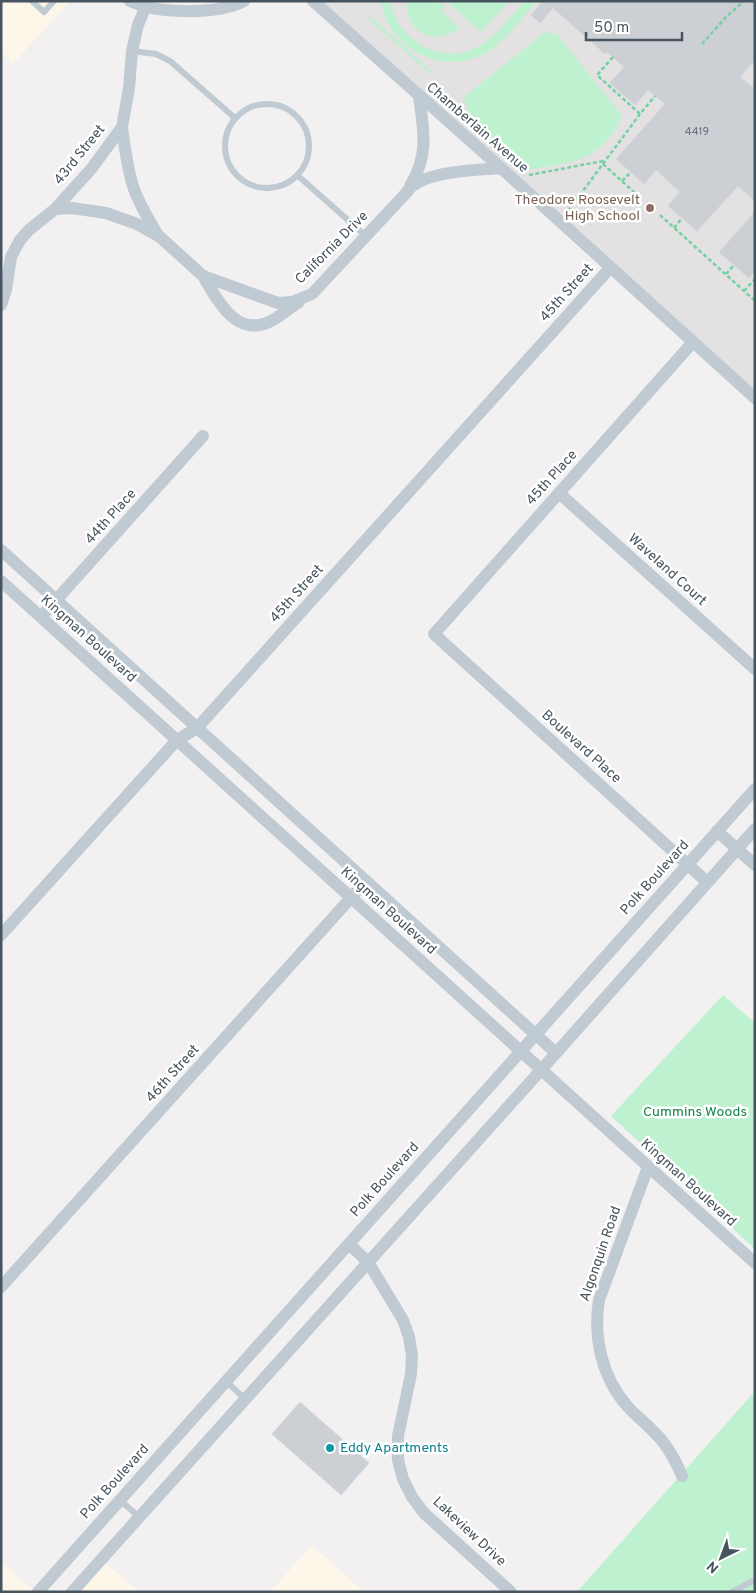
<svg xmlns="http://www.w3.org/2000/svg" width="756" height="1593" font-family="Overpass,sans-serif">
  <style>
    .commercial { fill: #fdf7e9 }
    .education { fill: #e3e1e2 }
    .green { fill: #bdf1d0 }
    .building { fill: #cccfd4; stroke: #d3d6db }
    .lines { fill: none; stroke-linecap: round; stroke-linejoin: round }
    .path { stroke: #73d1a2; stroke-width: 2.5; stroke-dasharray: 4 2.5; stroke-linecap: butt }
    .service { stroke: #c0cad2; stroke-width: 6 }
    .minor { stroke: #c0cad2; stroke-width: 12 }
    .education-dot { fill: #8d6e63; stroke: #fff; stroke-width: 2 }
    .culture-dot { fill: #0f9aa8; stroke: #fff; stroke-width: 2 }
    .labels { text-anchor: middle; dominant-baseline: central; stroke-width: 5; stroke-linejoin: round; paint-order: stroke }
    .number-label { font-size: 11px; fill: #68727c }
    .street-label { font-size: 14px; fill: #47535e; stroke: #fff }
    .education-label { font-size: 14px; fill: #785e54; stroke: #fff; text-anchor: end }
    .park-label { font-size: 14px; fill: #13834a; stroke: #fff }
    .culture-label { font-size: 14px; fill: #0d838f; stroke: #fff; text-anchor: start }
  </style>
  <rect width="100%" height="100%" fill="#f2f0f0"/>
  <path class="commercial" d="M1,1h69l-57,63 -12,-11z
    M312,1545l52,47h-94z
    M1,1561l28,26 5,5h-33z
    M106,1563l33,29h-58z"/>
  <path class="education" d="M313,1h442v397z"/>
  <path class="green" d="M381,1h9c8,41 54,67 91,44 17,-11 30,-29 44,-44h12c-15,17 -31,40 -51,52 -43,24 -98,-3 -105,-52z
    M407,1h24l3,3 5,-3 6,6 -4,4 18,17c-23,19 -56,4 -52,-27z
    M446,1h63l-28,31z
    M371,17l61,55 -2,2 -61,-55z
    M545,32l12,2 65,82c-21,46 -49,46 -94,54l-59,-52 -5,-21z
    M723,995l32,28v226l-144,-133z
    M755,1391v201h-178z"/>
  <path class="building" d="M543,1h212v59l-15,17 15,12v112l-17,-15 -41,45 -29,-25 12,-14 -24,-22 -12,14 -28,-25 49,-55 -17,-14 -13,15 -25,-22 14,-16 -17,-15 -2,2 -52,-46 -13,15 -9,-8z
    M755,212v59l-6,7 -30,-26z
    M300,1402l69,61 -28,32 -69,-61z"/>
  <g class="lines">
    <path class="path" d="M702,44l24,-27 18,-16
      M613,57l-16,18 43,39
      M603,164l32,29
      M529,175l74,-14
      M622,181l9,-9
      M568,211l72,-97 15,-18
      M660,215l94,85
      M674,228l8,-10
      M726,274l8,-9
      M744,291l11,-12"/>
    <path class="service" d="M32,1l12,11 10,-11
      M132,51l24,3 14,7 65,57
      M225 146a42 42 0 1 1 84 0a42 42 0 1 1-84 0Z
      M297,175l69,61
      M226,1381l19,18
      M120,1500l19,17
      M732,1592l23,-12"/>
    <path class="minor" d="M130,1c26,13 88,14 114,0
      M313,1l188,167 254,230
      M122,127c3,21 5,42 12,62 6,17 15,31 24,46
      M410,186c19,-30 14,-55 9,-89
      M55,209l17,-1 34,5 31,11 23,13 43,39 75,27 14,-1 20,-8 95,-102c13,-21 70,-22 94,-24
      M203,276c15,25 34,64 70,44 9,-5 17,-12 26,-18
      M1,305l5,-15 5,-33 9,-17 9,-10 26,-21 37,-41 30,-41 7,-39 3,-37 6,-26 8,-19
      M693,342l-259,292 273,248
      M559,493l196,176
      M1,550l555,503
      M1,581l754,682
      M41,617l162,-181
      M717,831l38,34
      M1,935l176,-195 20,-12 413,-460
      M648,1167l-49,133c-6,38 3,78 29,107 11,12 25,22 35,35 8,10 14,22 19,34
      M349,1244l19,18 35,58 6,17 3,19 -1,18 -13,62v24l5,19 9,18 12,16 87,79
      M1,1287l365,-406
      M38,1592l717,-803
      M72,1592l469,-522 214,-241"/>
  </g>
  <circle class="education-dot" cx="650" cy="208" r="5"/>
  <circle class="culture-dot" cx="330" cy="1448" r="5"/>
  <g class="labels">
    <g class="number-label">
      <text x="697" y="132">4419</text>
    </g>
    <g class="street-label">
      <text transform="translate(477 128) rotate(41)">Chamberlain Avenue</text>
      <text transform="translate(80 155) rotate(-51)">43rd Street</text>
      <text transform="translate(332 248) rotate(-45)">California Drive</text>
      <text transform="translate(567 293) rotate(-48)">45th Street</text>
      <text transform="translate(552 478) rotate(-48)">45th Place</text>
      <text transform="translate(111 517) rotate(-48)">44th Place</text>
      <text transform="translate(667 570) rotate(42)">Waveland Court</text>
      <text transform="translate(297 594) rotate(-48)">45th Street</text>
      <text transform="translate(88 639) rotate(42)">Kingman Boulevard</text>
      <text transform="translate(581 747) rotate(42)">Boulevard Place</text>
      <text transform="translate(655 878) rotate(-48)">Polk Boulevard</text>
      <text transform="translate(388 911) rotate(42)">Kingman Boulevard</text>
      <text transform="translate(173 1074) rotate(-48)">46th Street</text>
      <text transform="translate(385 1180) rotate(-48)">Polk Boulevard</text>
      <text transform="translate(688 1183) rotate(42)">Kingman Boulevard</text>
      <text transform="translate(601 1254) rotate(-71)">Algonquin Road</text>
      <text transform="translate(115 1482) rotate(-48)">Polk Boulevard</text>
      <text transform="translate(469 1532) rotate(43)">Lakeview Drive</text>
    </g>
    <g class="education-label">
      <text x="640" y="200">Theodore Roosevelt<tspan x="640" dy="16">High School</tspan></text>
    </g>
    <g class="park-label">
      <text x="695" y="1112">Cummins Woods</text>
    </g>
    <g class="culture-label">
      <text x="340" y="1448">Eddy Apartments</text>
    </g>
  </g>
  <rect width="756" height="1593" fill="none" stroke="#47535e" stroke-width="5"/>
  <g transform="translate(721 1558) rotate(222)" stroke="#ffffff" stroke-width="4" paint-order="stroke">
  <path d="M0-4L9 19L0 12L-9 19Z" fill="#47535e"/>
  <text y="-8" font-size="14" font-weight="bold" text-anchor="middle" fill="#47535e">N</text>
  </g>
  <path d="M586 32v8h96v-8" fill="none" stroke="#47535e" stroke-width="2.5"/>
  <text x="594" y="32" font-size="15" fill="#47535e" stroke="#ffffff" stroke-width="4" paint-order="stroke">50 m</text>
</svg>
